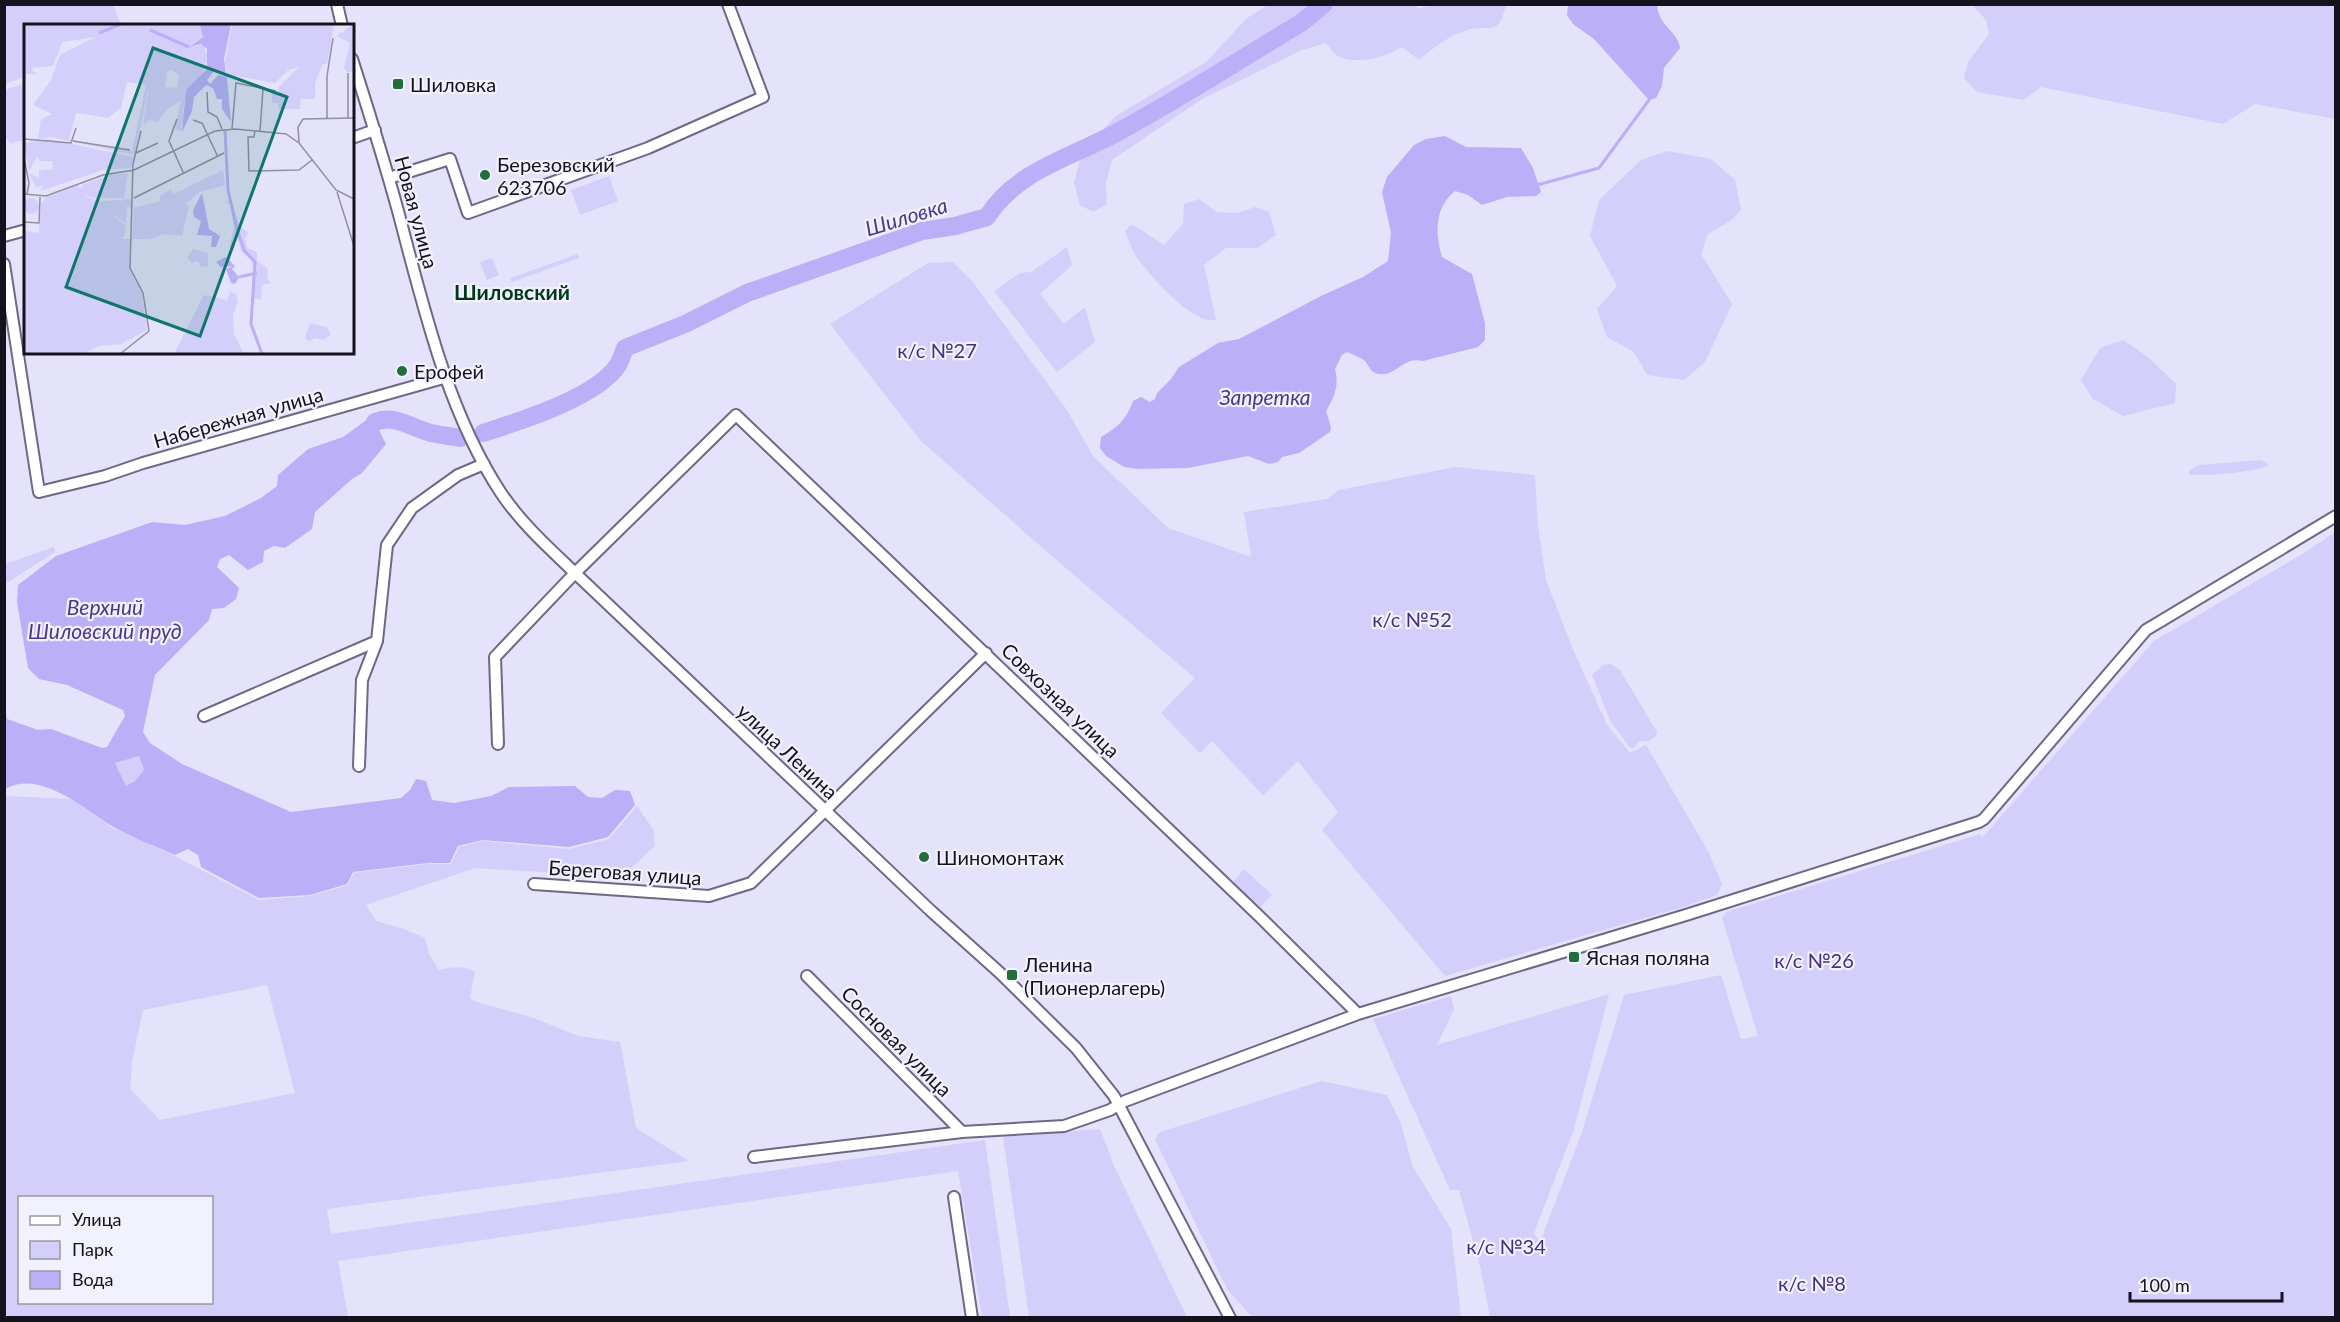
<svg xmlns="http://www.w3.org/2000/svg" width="2340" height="1322" font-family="Lato,sans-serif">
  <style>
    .green { fill: #d4cefb; fill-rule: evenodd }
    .water { fill: #bbaff8; fill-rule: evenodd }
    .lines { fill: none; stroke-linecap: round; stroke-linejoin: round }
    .stream { stroke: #bbaff8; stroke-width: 3 }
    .river { stroke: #bbaff8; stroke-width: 18 }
    .minor-casing { stroke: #6d6984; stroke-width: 14 }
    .minor { stroke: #fff; stroke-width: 10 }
    .poi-dot { fill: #216d3b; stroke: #f2f1fe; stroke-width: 2 }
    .labels { text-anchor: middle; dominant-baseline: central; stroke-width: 4.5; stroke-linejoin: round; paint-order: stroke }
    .poi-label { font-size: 20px; fill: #14121d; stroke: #f2f1fe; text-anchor: start }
    .street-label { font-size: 20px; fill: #14121d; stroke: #f2f1fe }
    .park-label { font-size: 20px; fill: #452e81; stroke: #f2f1fe }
    .water-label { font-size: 21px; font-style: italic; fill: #4d368a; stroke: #f2f1fe }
    .neighbourhood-label { font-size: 21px; font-weight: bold; fill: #013918; stroke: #f2f1fe }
    .inset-river { fill: none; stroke: #bbaff8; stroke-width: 3 }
    .inset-road { fill: none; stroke: #918fa2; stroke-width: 1.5 }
    .view { fill: #0f766e; fill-opacity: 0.15; stroke: #0f766e; stroke-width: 3 }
    .inset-edge { fill: none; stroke: #14121d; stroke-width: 3 }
  </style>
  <rect width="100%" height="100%" fill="#e5e2fb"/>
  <path class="green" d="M4,5h109l8,20 -95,1 -1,51 -20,7z
    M1415,5l4,4 11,-4h76c-8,35 -18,17 -42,26 -17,6 -32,18 -45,29l-17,-13c-17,10 -42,18 -62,10 -5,-2 -10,-9 -14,-14l-24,7 -100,49 -90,61 -6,23 1,21 -14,8 -13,-7 -6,-22 5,-20 18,-27 19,-20 90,-54 41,-44 21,-13z
    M1972,5h363v114l-80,-15 -32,20 -182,-37 -17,13 -47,-8 -13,-14 4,-16 21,-28 -3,-14z
    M25,83v57l-15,3 -5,-7v-46z
    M1667,151l44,8 24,21 6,30 -8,9 -25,15 -7,20 31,50 -27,58 -21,18 -37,-5 -13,-23 -27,-15 -10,-28 20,-23 -27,-50 9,-36 42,-40z
    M609,176l9,25 -38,14 -9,-25z
    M1199,199l17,13 21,1 18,-6 14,5 7,23 -19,13h-31l-22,17 12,55c-24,5 -65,-44 -79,-62 -5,-7 -8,-18 -12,-26l5,-7 8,3 26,17 19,-21 1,-20z
    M1067,247l5,18 -32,29 24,30 21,-17 10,35 -38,30 -63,-81 26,-18 11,-1z
    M578,254l1,4 -67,24 -2,-4z
    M492,258l7,17 -12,5 -7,-18z
    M953,262l19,19 95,129 26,46 75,72 83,29 -7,-45 83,-13 12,-9 116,-23 80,8 3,51 8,54 26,67 35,78 23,28 16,-8 62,106 14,33 -5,11 -34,12 -238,69 -123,-146 16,-18 -40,-51 -35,34 -51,-54 -12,12 -39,-40 34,-35 -134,-114 -140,-123 -91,-117 98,-61z
    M2123,340l26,18 27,26 -1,19 -52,13 -30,-17 -12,-19 19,-32z
    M2261,460l8,5c-10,7 -68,12 -80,9l1,-4 9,-5z
    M2335,532v785h-845l-10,-51 -21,-76h-9l-77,-171 78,-23 3,13 -17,36 172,-51 -35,135 -40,104 6,9 42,-110 42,-137 97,-20 20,64 17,-3 -36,-118 4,-6 254,-78 2,4 172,-197 150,-88z
    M54,547l1,5 -50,32v-20z
    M1611,664l9,6 37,62 -1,4 -7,5 -11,1 -4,6h-4l-20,-28 -18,-45 11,-10z
    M139,756l5,14 -9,11 -9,5 -11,-23z
    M5,796l67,3 41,29 62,28 84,44 51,-4 38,-11 6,-12 74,-9h23l8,-17 23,-6 87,8 40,-10 28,-33 16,23 2,17 -34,31 -146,-9 -109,37 10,16 28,8 21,9 4,16 10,16c12,-3 25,-5 36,2l-5,26 6,4 55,15 47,19 42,6 16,86 53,33 -362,48 4,25 654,-94 25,177h-28l-24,-146 -620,90 10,56h-343zM267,985l28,108 -135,27 -30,-31 2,-27 11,-52zM20,1198h192v104h-192z
    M1244,869l28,26 -13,13 -27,-25z
    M1322,1081l65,14 13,26 13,46 38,62 10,88h-209l-25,-28 -72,-150 5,-7z
    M1100,1129l15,39 72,149h2h-160l-26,-180z"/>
  <path class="water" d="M1568,5h89c1,20 22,28 23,43l-16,20 -2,18 -6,12 -7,2 -55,-61 -21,-15 -6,-9z
    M1445,136l21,11 55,1 12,20 8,24 -5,4 -29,1 -25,8 -14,-10 -13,-4c-21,17 -20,43 -13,66l30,17 13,49v17l-7,7 -55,14c-21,-5 -26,16 -45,13 -7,-1 -9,-8 -13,-13 -5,-4 -12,-6 -18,-9l-5,3 -7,14c4,17 0,27 -9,42l5,16 -1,5 -31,21 -17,4 -4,5 -9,2 -21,-8 -60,12 -50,1 -14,-2 -18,-11 -6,-8 1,-11c16,-9 26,-18 32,-36l8,-4 9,5 5,-3 2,-6 14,-14 8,-12 39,-24 21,-4 82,-43 42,-19 25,-16 3,-28 -9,-41 5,-15 27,-32 12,-6z
    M392,413l6,8 -14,2 -5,7 7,14 -24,29 -10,6 -37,33 -3,17 -27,19 -11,-2 -10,5 -1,11 -15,8 -19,-15 -9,4 -3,8 22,21 -3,11 -12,9 -12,1 -3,11 -54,55 -12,57 7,11 32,21 109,48 110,-14 9,-8 6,-11 10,2 6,19 22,3 37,-7 18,-9 66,-1 13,11 14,1 13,-8 15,1 5,14 -27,32 -39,10 -87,-7 -24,6 -8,17h-22l-75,9 -6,12 -37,11 -51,3 -58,-31 -3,-12 -10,-6 -13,6c-20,-9 -43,-17 -63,-29 -28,-17 -72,-57 -107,-37v-85l2,15 31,11 13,-1 51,19 5,-1 18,-31 -2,-6 -56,-25 -28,-6 -11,-11 -11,-66 1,-17 38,-29 96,-34 33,3 40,-9 36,-18 16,-12 1,-11 30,-26 35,-12 25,-18zM139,756l5,14 -9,11 -9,5 -11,-23z"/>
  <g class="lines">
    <path class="stream" d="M1537,185l62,-17 50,-68"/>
    <path class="river" d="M375,422c19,-8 37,6 56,11 9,2 19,3 29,5
      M483,433c37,-12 113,-35 135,-68 3,-5 5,-12 7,-17l60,-24 62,-31 175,-62 33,-5 32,-9c30,-47 83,-59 129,-84 63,-34 123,-73 185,-110l23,-19"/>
    <defs>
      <path id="minor" d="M337,4l5,22
        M352,59c16,50 32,101 46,152 25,94 49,200 103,282 20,30 48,55 74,80l356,338 68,61 77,76 38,48 116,222
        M352,138l23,-8
        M389,178l61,-19 18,54 180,-65 115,-51 -35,-93
        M4,236l22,-6
        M4,264l35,228 66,-16 38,-13 304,-86
        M204,716l173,-75 10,-96 25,-37 46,-33 26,-11
        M498,744l-3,-87 80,-84 161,-158 523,501 99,98
        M359,766l3,-86 15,-39
        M534,884l175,12 42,-13 235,-230
        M807,976l155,156
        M754,1157l208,-25 102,-6 46,-16 15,-9 233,-87 328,-99 293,-93 5,-3 162,-189 190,-114
        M954,1197l18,121"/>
    </defs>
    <use href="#minor" class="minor-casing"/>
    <use href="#minor" class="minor"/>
  </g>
  <g class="poi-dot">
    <rect x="392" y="78" width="12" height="12" rx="3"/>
    <circle cx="485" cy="175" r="6"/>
    <circle cx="402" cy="371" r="6"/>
    <circle cx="924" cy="857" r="6"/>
    <rect x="1568" y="951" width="12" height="12" rx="3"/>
    <rect x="1006" y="969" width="12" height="12" rx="3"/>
  </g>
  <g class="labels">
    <g class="poi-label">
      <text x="410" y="84">Шиловка</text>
      <text x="497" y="164">Березовский<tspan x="497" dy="23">623706</tspan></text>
      <text x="414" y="371">Ерофей</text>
      <text x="936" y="857">Шиномонтаж</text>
      <text x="1586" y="957">Ясная поляна</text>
      <text x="1024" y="964">Ленина<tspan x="1024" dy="23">(Пионерлагерь)</tspan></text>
    </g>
    <g class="street-label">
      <text transform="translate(417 212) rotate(75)">Новая улица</text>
      <text transform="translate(238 417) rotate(-16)">Набережная улица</text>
      <text transform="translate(1061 700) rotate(44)">Совхозная улица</text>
      <text transform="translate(788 751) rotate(43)">улица Ленина</text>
      <text transform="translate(625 872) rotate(4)">Береговая улица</text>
      <text transform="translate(897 1041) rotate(45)">Сосновая улица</text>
    </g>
    <g class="park-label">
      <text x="937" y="350">к/с №27</text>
      <text x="1412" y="619">к/с №52</text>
      <text x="1814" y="960">к/с №26</text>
      <text x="1506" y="1246">к/с №34</text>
      <text x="1812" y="1283">к/с №8</text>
    </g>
    <g class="water-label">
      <text transform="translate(906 216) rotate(-17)">Шиловка</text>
      <text x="1265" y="396">Запретка</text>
      <text x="105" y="606">Верхний<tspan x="105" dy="24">Шиловский пруд</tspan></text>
    </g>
    <g class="neighbourhood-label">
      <text x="512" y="291">Шиловский</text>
    </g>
  </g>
  <g transform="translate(24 24)">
    <rect width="330" height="330" fill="#e5e2fb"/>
    <path d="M0,0h176l4,11 -15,11 14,-1 5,12 -5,18 -17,15 -5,42 -6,-4 6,-27 -14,8 -9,13 -9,-2 -6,5 6,-40 -14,70 -84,-18 -13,2 3,-20 11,-5 -19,-9 18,-25 9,-25 35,-18 -33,5 -9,24 -22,2 5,6h-10l-2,13zM147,46l8,5 -2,13 -12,-1 2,-15zM103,58l19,3 -14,66 -63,-12 7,-26 32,5 13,-10zM208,0h102l-7,40h-4l-8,19v16h-14l-1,10h-22v-6h-6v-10h6l1,-6 20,-20 -11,3 -13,13 -45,-8 -1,7 -4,-20zM328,1l2,46 -7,1 -3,-4 6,-25 -13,-7 5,-4 4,4 -3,-4zM23,115l87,18 -3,11 -28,2 -63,21 4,-6 -8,3 -7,-15 10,5v-7l14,-2 -1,-8h-12l-3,-4 -8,14 -5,-28zM199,146l2,15 -25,7 -15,12 4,1 -7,31 -19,-2 -12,5h-19l2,-31 27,-7 -2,-4 7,-5 5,-3 3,5zM104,149l-4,25h-31l-9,-4 7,5 12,2 29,-2 -1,9 -4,-2 -1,18 -22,-16 22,18 -2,11 -7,1 13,1 -1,30 13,24 5,37 -26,14 -22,2 -17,8h-58v-123l15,2 2,-30 6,-6 31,-12 2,4 4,-5 26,-9zM-1 182a8 8 0 1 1 16 0a8 8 0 1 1-16 0ZM201,177h6l9,26 9,6 -4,5 2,10 10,4v9l11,8 -1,10 5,4 -10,2 -1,15 -8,-2 3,-26 -4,-11 -10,-9 -4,-12 -4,2 1,7 -6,-1 5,-20 -4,-23zM169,225l15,4v13l-7,1 -3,-6 -6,2 -5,-5zM206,267l6,3 2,8 -5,12 1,20 10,20h-70l30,-59 23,5zM286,299l16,4 5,7 -7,6 -9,-2 -6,3 -4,-3z" fill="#d4cefb" fill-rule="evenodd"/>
    <path d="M176,0h31l-7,35 2,15 -12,-3 -7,9 3,4 8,-9 9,2 4,45 -9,-13v-10h-5l-4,-11 -7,-3 -12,12 -2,14 -10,21 4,-42 21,-21v-20l-6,-5 -12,3 14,-10zM178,169l7,36 11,7 -4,11h-5l1,-11 -15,-1 4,-14 -7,-4 -1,-7zM202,233l9,9 -3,3 7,8 -4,7 -4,-1 -5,-14 6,-3 -11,1 -5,-5z" fill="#bbaff8"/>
    <path class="inset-river" d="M126,6l39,17M75,9l22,-9M201,106l3,60 9,39 7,21 11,12 -4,62 11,30M215,253l18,-4"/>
    <path class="inset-road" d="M324,49v45M183,68l1,20 9,5 5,12M303,94v-42l6,-38M153,95l-8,22 15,33M169,96l9,3 16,34M208,105l4,-46 40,8M231,106l-1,7h-6l1,34 50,-1 13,-10M236,107l3,-42M0,115l47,4 5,-15M49,117l57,9M275,119l-1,-16 5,-8 51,-1M112,129l22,-10M0,134l5,25 -2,11M313,168l17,54M0,170l22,2 57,-21 31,-5 81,-39 20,-2 51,5 13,9 37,47 18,9M110,174l90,-45M0,198l15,1 1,-26M96,330l29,-23 -6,-38 -13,-25 3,-104 8,-33"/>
    <path class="view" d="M129,24l134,49 -87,239 -134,-49z"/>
    <rect width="330" height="330" class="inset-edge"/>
  </g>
  <rect width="2340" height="1322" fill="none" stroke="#14121d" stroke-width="12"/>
  <rect x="18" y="1196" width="195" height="108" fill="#f2f1fe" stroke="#9998a4" stroke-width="1.5"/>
  <rect x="30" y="1216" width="30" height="9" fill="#ffffff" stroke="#9998a4" stroke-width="1.5"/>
  <text x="72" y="1226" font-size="18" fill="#14121d">Улица</text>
  <rect x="30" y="1241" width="30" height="18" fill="#d4cefb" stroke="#9998a4" stroke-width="1.5"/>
  <text x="72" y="1256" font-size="18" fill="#14121d">Парк</text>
  <rect x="30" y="1271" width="30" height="18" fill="#bbaff8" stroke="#9998a4" stroke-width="1.5"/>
  <text x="72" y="1286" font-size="18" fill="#14121d">Вода</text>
  <path d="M2130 1292v9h152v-9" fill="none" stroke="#14121d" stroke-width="3"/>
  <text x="2139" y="1292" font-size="18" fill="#14121d" stroke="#f2f1fe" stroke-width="4.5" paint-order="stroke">100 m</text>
</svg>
